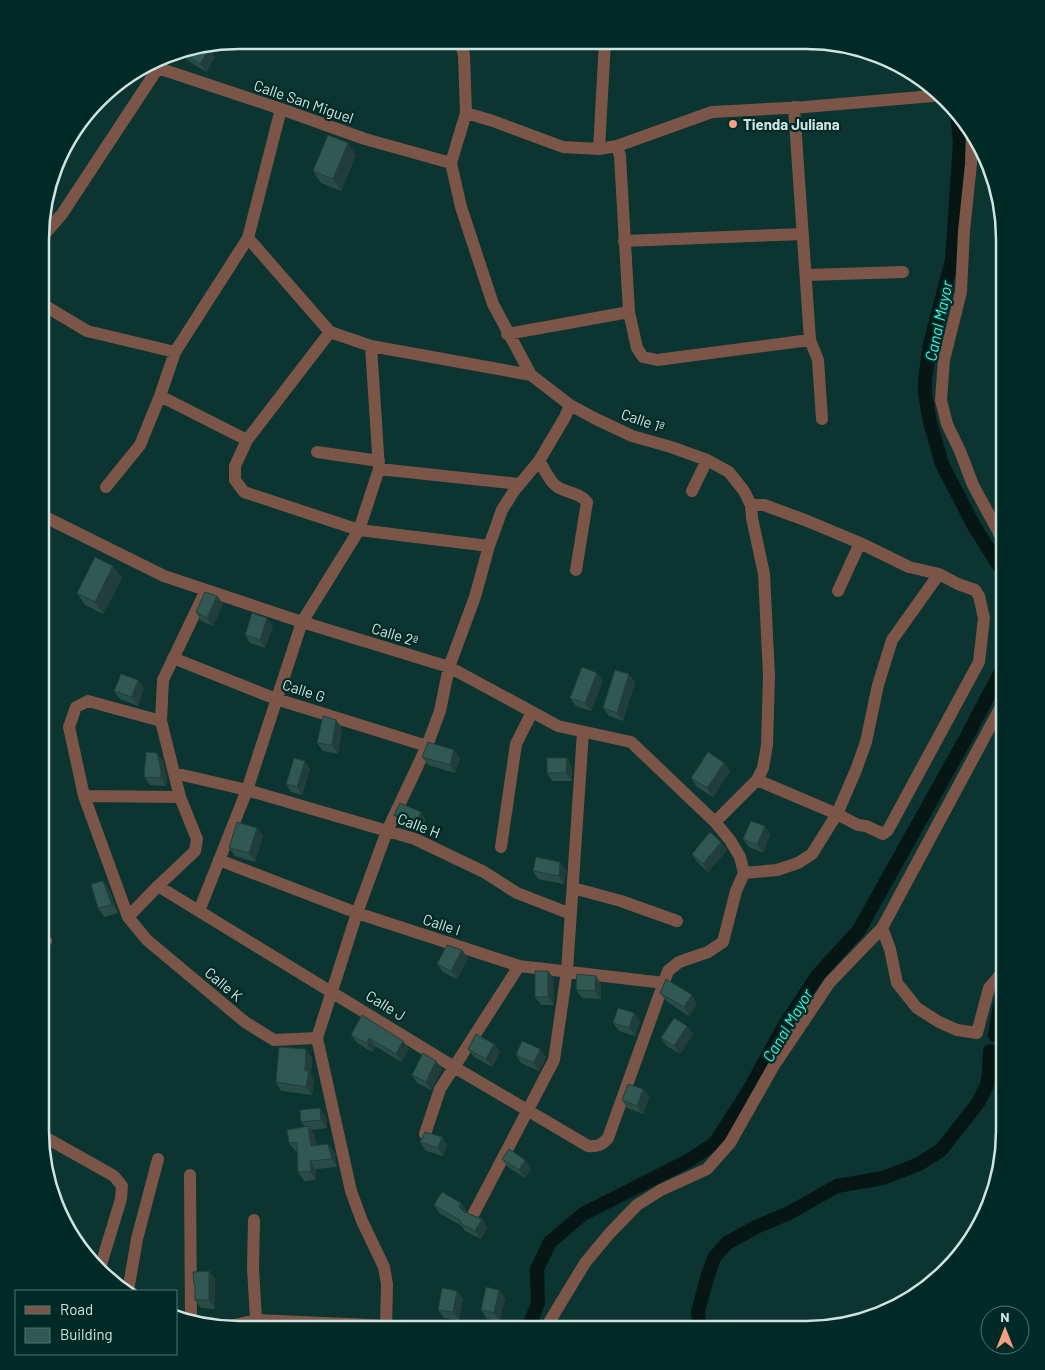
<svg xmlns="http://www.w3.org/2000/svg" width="1045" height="1370" font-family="Barlow,sans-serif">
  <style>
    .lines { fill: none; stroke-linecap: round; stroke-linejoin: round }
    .canal { stroke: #051614; stroke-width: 14 }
    .minor { stroke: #7b5648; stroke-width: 12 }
    .wall { fill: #2a4c47 }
    .shaded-wall { fill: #223e3a }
    .building { fill: #315853; stroke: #223e3a }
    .poi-dot { fill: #f2a080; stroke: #012a27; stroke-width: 2 }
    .labels { text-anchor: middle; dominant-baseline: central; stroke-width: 4.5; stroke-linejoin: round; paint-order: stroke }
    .street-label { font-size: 15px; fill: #cfe4e0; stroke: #012a27 }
    .poi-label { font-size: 15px; font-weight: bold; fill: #cfe4e0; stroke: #012a27; text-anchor: start }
    .water-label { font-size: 16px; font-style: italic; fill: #34fdeb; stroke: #012a27 }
    .rim { fill: none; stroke: #cfe4e0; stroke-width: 2.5 }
  </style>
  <rect width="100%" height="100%" fill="#0c3430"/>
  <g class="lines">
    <path class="canal" d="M957,110l3,33 -8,117 -22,84 -5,35v15l5,28 12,42 32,62 31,49
      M995,1035l7,-41 3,-4
      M528,1329l10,-26 -1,-34 13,-27 33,-28 105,-53 27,-18 33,-51 35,-64 34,-52 42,-46 107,-192 39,-74
      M700,1330l-2,-18 9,-34 7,-20 13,-15 29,-16 33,-14 48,-27 46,-8 36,-14 22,-14 37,-47 9,-18 2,-13 1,-21"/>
    <path class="minor" d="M460,41l4,14 2,58 -15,50 10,44 32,97 38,71 39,30 24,13 38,18 39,11 36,13 22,12 15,19 7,14 1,13 12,56 5,102 -2,69 -4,23 -6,12 -42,42
      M149,65l132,44 84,30 86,24
      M794,107l16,233 8,20 4,59
      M466,113l27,8 70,26 36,2 18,-3 95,-34 93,-5 128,-11
      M972,132l-1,32 -7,67 -3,61 -17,68 -3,40 6,24 13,27 13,34 32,59
      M617,146l3,10 9,156 8,36 6,9 14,3 153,-20
      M599,149l6,-108
      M42,237l20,-23 104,-158
      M248,238l82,94 41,14 160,29
      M624,241l179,-7
      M807,275l96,-3
      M42,304l45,27 88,21
      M330,332l-83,108 -12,26v14l9,12 115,38 130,16
      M507,334l122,-22
      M160,396l87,44
      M317,452l62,9
      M539,461c5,7 10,19 16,24 9,8 24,7 32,17l-11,68
      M379,469l140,15
      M106,487l34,-42 20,-49 15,-44 73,-114 33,-129
      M692,491l15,-31
      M751,505h13l41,15 55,23 49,24 30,7 19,10 17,6 4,6 5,22 -5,44 -91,168 -5,4 -17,-8 -8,-1 -21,-11 -80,-34
      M41,515l123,61 138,46 147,45 109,59 73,16 84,80 15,18 10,17 4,16 -8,18 -13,51 -15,10 -29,10 -11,9 -60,167c-6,7 -11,9 -20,8l-134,-79 -296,-181
      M838,591l22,-48
      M173,658l103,41 151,47
      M161,721l-73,-20 -12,6 -7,20 15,69 44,121 19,23 98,82 29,18 43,-2
      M174,773l73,17 168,49 69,33 33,21 54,21
      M84,796l96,1
      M501,847l15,-103 16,-32
      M219,860l138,53 162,53 145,17
      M744,873l33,-3 21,-7 14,-9 13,-21 12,-19 19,-44 10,-28 12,-57 14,-45 47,-66
      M573,888l48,13 56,20
      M199,911l48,-121 55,-168 57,-92 20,-61 -8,-123
      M128,917l30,-31 37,-35 2,-12 -17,-42 -19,-76 2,-41 43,-90
      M882,928l8,21 7,34 20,25 22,14 18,8 20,3 12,-45 16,-19
      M40,940l6,1
      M425,1134l15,-45 79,-123
      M41,1135l73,41 8,10 -1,13 -22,72
      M190,1175l1,145
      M474,1213l80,-153 13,-89 16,-239
      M254,1220l-1,48 3,52
      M128,1291l9,-52 21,-80
      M386,1326l1,-42 -3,-17 -22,-46 -11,-30 -34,-153 40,-125 30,-82 40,-85 13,-35 9,-44 26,-70 14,-51 13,-36 12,-19 25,-30 26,-44 5,-12
      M222,1328l34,-8 205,9
      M545,1329l40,-66 24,-29 28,-29 24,-15 46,-21 23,-26 43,-76 57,-85 52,-54 123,-229"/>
  </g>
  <path class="wall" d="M209,49l6,8 -9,15 -19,-12 -6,-8z
    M356,155l-15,36 -20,-8 -8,-12z
    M122,578l-19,36 -18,-9 -8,-12z
    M217,596l6,8 -10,22 -12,-5 -5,-9z
    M273,626l-8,22 -15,-5 -5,-8z
    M603,681l-12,30 -15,-5 -6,-8z
    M635,682l-12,39 -14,-5 -6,-8z
    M144,688l-6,18 -18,-7 -6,-8z
    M336,720l6,8 -4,26 -15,-3 -6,-8z
    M157,753l6,8 4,17 -1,8 -16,-1 -6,-8z
    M422,757l38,1 -5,15 -27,-8z
    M724,763l6,8 -17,26 -17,-11 -5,-8z
    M572,767v14h-20l-5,-8z
    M310,769l-8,26 -11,-3 -5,-8z
    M41,793l6,9 -6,4z
    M394,815l32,5 -5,12 -21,-9z
    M257,828l6,8 -8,26 -20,-6 -6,-8z
    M770,834l-7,19 -14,-6 -6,-8z
    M721,842l6,8 -19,22 -11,-10 -5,-8z
    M560,862l6,8 -2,14 -26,-5 -5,-8z
    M103,881l6,8 9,24 -14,4 -6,-9z
    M468,958l-11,21 -14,-7 -6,-8z
    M548,971l6,8v26h-13l-6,-8z
    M601,984v15l-19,-1 -6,-8z
    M660,993l37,10 -8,13 -23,-15z
    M634,1013l6,9 -5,14 -16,-5 -6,-8z
    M687,1026l6,8 -13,20 -13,-8 -6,-8z
    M351,1035l52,6 6,8 -8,13 -26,-16 -3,6 -15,-9z
    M494,1044l6,8 -8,15 -18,-10 -6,-8z
    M540,1049l6,8 -7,14 -18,-8 -5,-8z
    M312,1057l-1,17 3,5 -2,16 -31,-4 -5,-9z
    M436,1061l6,8 -11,21 -14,-7 -5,-8z
    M643,1089l6,8 -6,17 -16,-6 -5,-8z
    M326,1116l1,12 -17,2 4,4 2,11 12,-1 6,8 3,15 -21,2v11l-12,1 -6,-9 -1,-21h-2l-6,-8 16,-16 -4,-5z
    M420,1142l27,3 -4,11 -17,-5z
    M502,1159l23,1 6,8 -6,10 -17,-11z
    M461,1203l5,8v1l16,7 5,8 -6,12 -16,-8 -3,-5 -23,-13 -5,-8z
    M209,1271l6,8v30l-14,-1 -6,-8v-12l-1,-3z
    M499,1290l6,8 -5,23 -13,-2 -6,-9z
    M457,1291l6,8 -4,21 -15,-2 -6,-8z"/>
  <path class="shaded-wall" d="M209,49l6,8 -9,15 -6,-8z
    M348,143l8,12 -15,36 -8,-12z
    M113,566l9,12 -19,36 -8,-12z
    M217,596l6,8 -10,22 -6,-8z
    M267,618l6,8 -8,22 -5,-8z
    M597,673l6,8 -12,30 -6,-8z
    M629,674l6,8 -12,39 -6,-8z
    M138,680l6,8 -6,18 -6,-9z
    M336,720l6,8 -4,26 -6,-9z
    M454,750l6,8 -5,15 -5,-8z
    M157,753l6,8 4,17 -1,8 -5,-8z
    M567,758l5,9v14l-6,-8z
    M305,761l5,8 -8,26 -5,-8z
    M724,763l6,8 -17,26 -6,-9z
    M421,812l5,8 -5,12 -5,-9z
    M765,826l5,8 -7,19 -6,-8z
    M257,828l6,8 -8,26 -6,-9z
    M721,842l6,8 -19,22 -5,-8z
    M560,862l6,8 -2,14 -5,-8z
    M103,881l6,8 9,24 -6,-8z
    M462,950l6,8 -11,21 -6,-8z
    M548,971l6,8v26l-6,-8z
    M596,976l5,8v15l-6,-8z
    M692,995l5,8 -8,13 -5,-9z
    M634,1013l6,9 -5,14 -6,-8z
    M687,1026l6,8 -13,20 -6,-8z
    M369,1038l6,8 -3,6 -5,-9z
    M403,1041l6,8 -8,13 -5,-8z
    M494,1044l6,8 -8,15 -6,-8z
    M306,1049l6,8 -1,17 3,5 -2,16 -6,-8 -1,-16z
    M540,1049l6,8 -7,14 -5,-8z
    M436,1061l6,8 -11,21 -5,-8z
    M643,1089l6,8 -6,17 -6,-8z
    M320,1108l6,8 1,12 -6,-8z
    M308,1126l6,8 3,20 -6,-8z
    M442,1137l5,8 -4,11 -5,-8z
    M328,1144l6,8 3,15 -5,-8z
    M525,1160l6,8 -6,10 -6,-8z
    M310,1161l6,8v11l-5,-8z
    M461,1203l5,8 -1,4 -6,-8z
    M482,1219l5,8 -6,12 -6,-8z
    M209,1271l6,8v30l-6,-9z
    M499,1290l6,8 -5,23 -6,-8z
    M457,1291l6,8 -4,21 -6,-8z"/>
  <path class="building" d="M204,46l5,3 -9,15 -19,-12 2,-3z
    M328,135l20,8 -15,36 -20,-8z
    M95,557l18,9 -18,36 -18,-9z
    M205,592l12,4 -10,22 -11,-6z
    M252,613l15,5 -7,22 -15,-5z
    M582,667l15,6 -12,30 -15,-5z
    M615,670l14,4 -12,39 -14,-5z
    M121,674l17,6 -6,17 -18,-6z
    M323,716l13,4 -4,25 -15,-2z
    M428,742l26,8 -4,15 -28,-8z
    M146,752l11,1 4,17v8l-17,-1z
    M708,752l16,11 -17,25 -16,-10z
    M294,758l11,3 -8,26 -11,-3z
    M547,758h20l-1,15h-19z
    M400,803l21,9 -5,11 -22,-8z
    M751,821l14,5 -8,19 -14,-6z
    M237,822l20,6 -8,25 -20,-5z
    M710,832l11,10 -18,22 -11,-10z
    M536,857l24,5 -1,14 -26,-5z
    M103,881l9,24 -14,3 -7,-24z
    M447,945l15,5 -11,21 -14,-7z
    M535,971h13v26h-13z
    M577,974l19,2 -1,15 -19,-1z
    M666,979l26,16 -8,12 -24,-14z
    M618,1008l16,5 -5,15 -16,-5z
    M362,1015l41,26 -7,13 -27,-16 -2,5 -16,-8z
    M674,1018l13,8 -13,20 -13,-8z
    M476,1034l18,10 -8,15 -18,-10z
    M522,1041l18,8 -6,14 -18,-8z
    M279,1047l27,2 -1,22h4l-3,16 -30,-5z
    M423,1053l13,8 -10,21 -14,-7z
    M628,1084l15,5 -6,17 -15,-6z
    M320,1108l1,12 -20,2 -1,-12z
    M308,1126l3,20 17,-2 4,15 -22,2 1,11h-13l-1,-30 -8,1 -2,-13z
    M425,1132l17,5 -4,11 -18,-6z
    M509,1149l16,11 -6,10 -17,-11z
    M442,1192l19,11 -2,4 5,5 18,7 -7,12 -15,-8 1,-2 -27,-16z
    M209,1271v29h-14v-15h-1l-1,-13z
    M486,1287l13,3 -5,23 -13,-3z
    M442,1288l15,3 -4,21 -15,-2z
    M342,1324l15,1v4h-15z"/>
  <circle class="poi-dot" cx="733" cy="124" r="5"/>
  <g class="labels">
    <g class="street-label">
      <text transform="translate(304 101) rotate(19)">Calle San Miguel</text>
      <text transform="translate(643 420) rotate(19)">Calle 1ª</text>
      <text transform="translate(395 634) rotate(17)">Calle 2ª</text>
      <text transform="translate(304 690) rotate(18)">Calle G</text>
      <text transform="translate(419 825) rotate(21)">Calle H</text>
      <text transform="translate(442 924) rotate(18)">Calle I</text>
      <text transform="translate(224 984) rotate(40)">Calle K</text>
      <text transform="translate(386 1005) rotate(32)">Calle J</text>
    </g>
    <g class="poi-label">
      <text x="743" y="124">Tienda Juliana</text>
    </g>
    <g class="water-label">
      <text transform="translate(938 321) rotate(-78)">Canal Mayor</text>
      <text transform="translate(787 1025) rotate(-59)">Canal Mayor</text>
    </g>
  </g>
  <path d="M0 0H1045V1370H0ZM239 49H806A190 190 0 0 1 996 239V1131A190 190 0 0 1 806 1321H239A190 190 0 0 1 49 1131V239A190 190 0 0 1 239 49Z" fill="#012a27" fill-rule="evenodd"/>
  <path class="rim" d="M239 49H806A190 190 0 0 1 996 239V1131A190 190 0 0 1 806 1321H239A190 190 0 0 1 49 1131V239A190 190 0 0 1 239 49Z"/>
  <rect x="15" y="1290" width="162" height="65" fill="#012a27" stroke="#537471"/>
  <rect x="25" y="1306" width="25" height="8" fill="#7b5648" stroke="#537471"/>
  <text x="60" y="1315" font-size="15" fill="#cfe4e0">Road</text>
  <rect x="25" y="1328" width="25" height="15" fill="#315853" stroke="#537471"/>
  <text x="60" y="1340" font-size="15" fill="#cfe4e0">Building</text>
  <g transform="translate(1005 1330)"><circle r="24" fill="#012a27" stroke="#537471"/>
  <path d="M0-4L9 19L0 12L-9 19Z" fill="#f2a080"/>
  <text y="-8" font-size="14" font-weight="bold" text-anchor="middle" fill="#cfe4e0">N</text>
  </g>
</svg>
